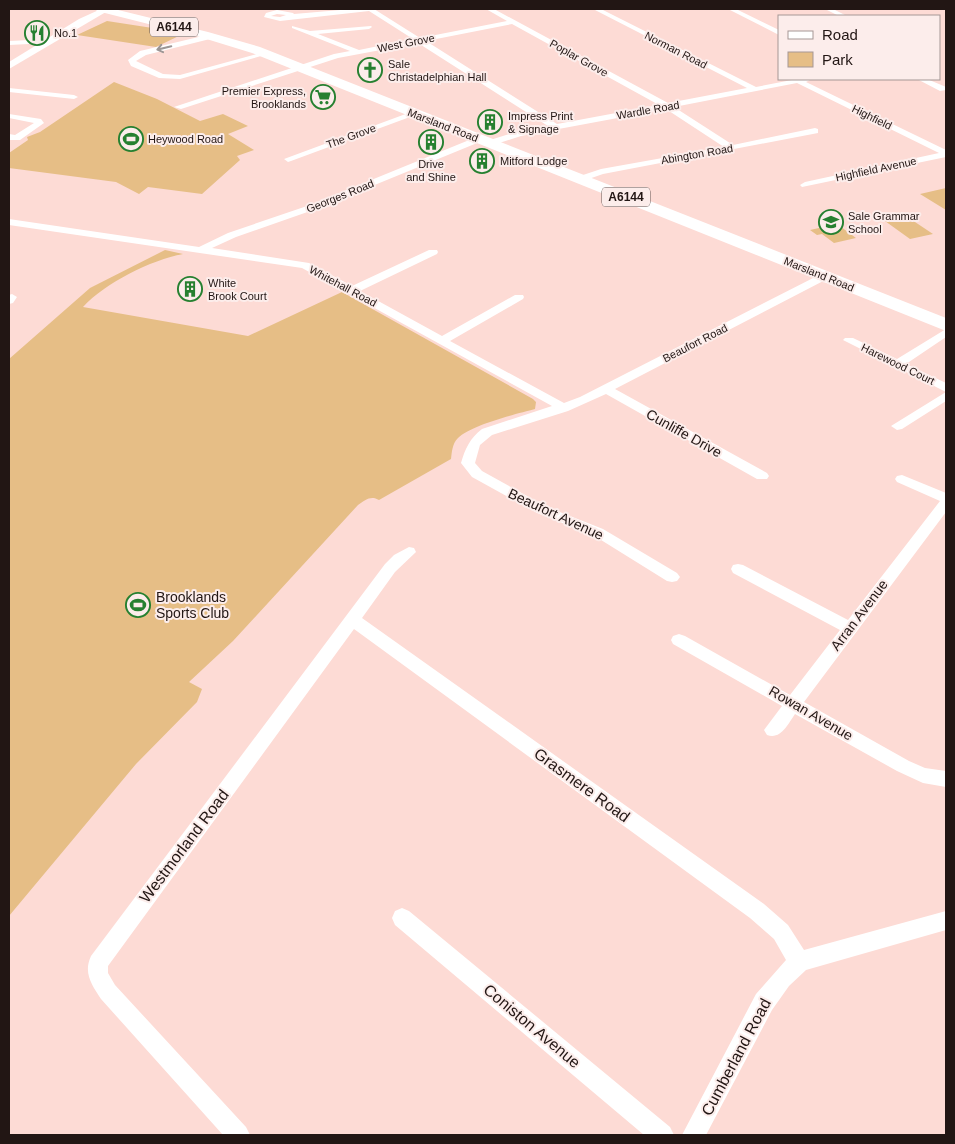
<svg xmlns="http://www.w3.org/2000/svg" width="955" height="1144" font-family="Arial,sans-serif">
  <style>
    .green { fill: #e6be86 }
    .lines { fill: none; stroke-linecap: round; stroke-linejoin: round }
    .minor { fill: #fff; fill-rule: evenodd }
    .tertiary { fill: #fff; fill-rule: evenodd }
    .primary { fill: #fff; fill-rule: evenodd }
    .oneway { stroke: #9c9695 }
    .labels { text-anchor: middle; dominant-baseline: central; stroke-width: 4; stroke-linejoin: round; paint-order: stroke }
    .far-poi-label { font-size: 11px; fill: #221614; stroke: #fcedeb; text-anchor: start }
    .far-street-label { font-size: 11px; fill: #221614; stroke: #fcedeb }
    .shield { fill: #fcedeb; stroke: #635654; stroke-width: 1 }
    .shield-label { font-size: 12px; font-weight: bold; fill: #221614 }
    .street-label { font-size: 14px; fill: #221614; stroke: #fcedeb }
    .poi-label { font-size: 14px; fill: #221614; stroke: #fcedeb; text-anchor: start }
    .near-street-label { font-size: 16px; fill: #221614; stroke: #fcedeb }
  </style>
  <rect width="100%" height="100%" fill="#fddbd5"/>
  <path class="green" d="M107,21l78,12 -29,14 -79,-12z
    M114,82l43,17 43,22 23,-7 25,12 -20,8 26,16 -17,6 3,4 -38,34 -54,-7 -9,7 -23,-12 -107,-14v-15l19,-13 -1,-3 13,-5z
    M946,188v22l-26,-16z
    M900,212l33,22 -23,5 -32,-23z
    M837,224l19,14 -22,5 -12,-9 -5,1 -7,-5z
    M165,250l18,4c-32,6 -78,29 -100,53l165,29 94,-44 191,107 3,3 -1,7c-19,5 -64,16 -77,29 -6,6 -6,14 -7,21l-72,41c-8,-5 -14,0 -21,5l-125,136 -44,41 13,7 -5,13 -61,62 -127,152v-557l81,-71z"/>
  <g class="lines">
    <path class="minor" d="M352,9h22l46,29 87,-17 -21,-12h8l174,94 79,-15 -152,-78 6,-1 155,78 41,-8h15l-6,3 140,68v7l-144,30 -2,-2 5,-3 134,-29 -142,-70 -123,24 59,38 82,-17 3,1v4l-215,41 -23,8 -5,-3 2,-2 24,-8 123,-22 -58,-38 -145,27 -28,9h-6v-4l29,-9 32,-6 -130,-83 -80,15 -157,51 -7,-2 160,-53 16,-3 -58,-23v-2l18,5 61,-5 1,1 -3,2 -51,5 41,16 54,-11 -44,-28 -89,10 -16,-4 2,-4 11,-3 16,3 1,1zM277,14l9,1 -6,2 -9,-1zM512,24l147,81 -102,19 -131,-83z
      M728,9h8l43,21v5z
      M825,9h8l14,7h-8z
      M211,34l4,2 -1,2 -68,17 -10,6 27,13 17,1 84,-23 4,2 -88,25 -21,-1 -28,-12 -3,-6 12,-9z
      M52,39v4h-3l-40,2v-4z
      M917,79h10l19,8v3l-6,1z
      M9,88l65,7 4,2 -4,2 -65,-7z
      M411,112l7,2 -127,47 -3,1 -4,-3z
      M9,114l32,5 3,4 -24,17h-11v-6l6,1 19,-12 -25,-5z
      M479,136l4,3 -1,2 -166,68 -80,28 -24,11 97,15 43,23 77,-36h8l1,2 -1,2 -77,37 82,45 73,-41h8l1,2 -1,2 -73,42 114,62 16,-6 241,-123h8l1,2 -1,2 -214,111 152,84 2,3 -2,3h-10l-151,-85 -38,17 -76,24 -12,10 -5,18 7,8 65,36 56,22 74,44 3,4 -3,4 -5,1 -5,-1 -74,-46 -56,-22 -65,-36 -11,-14c4,-14 9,-25 21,-34l70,-23 -250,-138 -293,-43v-6l190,28 29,-14 82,-28z
      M12,294l5,3 -4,6 -4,1v-9z
      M946,329v8l-40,27 40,19v9l-103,-52 2,-2h8l44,21z
      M946,392v9l-44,28 -5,1 -6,-4z
      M902,475l44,18v19l-142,190 105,59 16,7 21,3v16l-23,-4 -26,-12 -102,-57c-7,10 -14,26 -28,21l-3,-5 18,-24 -109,-62 -2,-4 2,-4 6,-2 6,2 105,59 50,-65 -107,-57 -2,-4 2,-4 5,-1 5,1 105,55 92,-119 -43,-19 -2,-3 2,-3z
      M409,547l5,1 2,4 -21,20 -33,46 402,286 24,21 16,25 142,-39v19l-140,40 -17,16 -17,24 -66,125h-24l74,-141 30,-34 -12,-21 -24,-21 -396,-289 -246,337v7l7,12 131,142 4,8h-27l-122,-136c-9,-14 -18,-26 -10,-43l294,-392 9,-9z
      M402,908l7,3 261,216 4,8h-30l-249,-210 -3,-7 3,-7z"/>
    <path class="tertiary" d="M101,9h10l-102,60v-7l70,-43z"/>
    <path class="primary" d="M95,9h19l94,23 52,15 686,271v13l-694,-278 -52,-16 -103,-26z"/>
  </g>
  <defs><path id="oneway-shaft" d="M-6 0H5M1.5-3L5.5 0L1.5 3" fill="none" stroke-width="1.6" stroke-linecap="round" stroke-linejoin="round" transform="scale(1.25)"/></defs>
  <use class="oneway" href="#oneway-shaft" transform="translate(164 48) rotate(166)"/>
  <defs>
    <symbol id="restaurant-ring" viewBox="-11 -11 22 22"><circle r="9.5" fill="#fcedeb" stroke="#268030" stroke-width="1.5"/><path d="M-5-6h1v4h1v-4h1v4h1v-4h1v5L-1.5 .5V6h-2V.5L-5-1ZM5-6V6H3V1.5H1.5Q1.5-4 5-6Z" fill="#268030"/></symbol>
    <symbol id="church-ring" viewBox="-11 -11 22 22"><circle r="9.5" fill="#fcedeb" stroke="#268030" stroke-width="1.5"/><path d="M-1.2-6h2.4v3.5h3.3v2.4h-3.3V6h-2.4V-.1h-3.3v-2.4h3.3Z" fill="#268030"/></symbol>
    <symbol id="supermarket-ring" viewBox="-11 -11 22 22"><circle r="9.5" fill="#fcedeb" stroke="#268030" stroke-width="1.5"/><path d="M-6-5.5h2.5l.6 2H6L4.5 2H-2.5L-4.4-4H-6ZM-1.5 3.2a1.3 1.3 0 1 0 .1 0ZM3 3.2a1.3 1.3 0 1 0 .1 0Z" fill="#268030"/></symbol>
    <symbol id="building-ring" viewBox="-11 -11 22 22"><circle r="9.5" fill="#fcedeb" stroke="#268030" stroke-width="1.5"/><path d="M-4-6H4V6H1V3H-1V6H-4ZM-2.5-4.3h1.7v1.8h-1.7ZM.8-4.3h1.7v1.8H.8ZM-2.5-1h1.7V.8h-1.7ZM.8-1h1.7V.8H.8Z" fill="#268030"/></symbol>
    <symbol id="stadium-ring" viewBox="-11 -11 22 22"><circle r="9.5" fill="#fcedeb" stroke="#268030" stroke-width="1.5"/><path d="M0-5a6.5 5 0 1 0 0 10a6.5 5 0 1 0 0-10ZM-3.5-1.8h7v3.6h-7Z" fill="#268030"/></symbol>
    <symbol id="school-ring" viewBox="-11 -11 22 22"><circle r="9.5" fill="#fcedeb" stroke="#268030" stroke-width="1.5"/><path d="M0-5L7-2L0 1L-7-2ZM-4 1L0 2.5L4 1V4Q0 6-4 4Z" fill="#268030"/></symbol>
  </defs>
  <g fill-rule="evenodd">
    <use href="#restaurant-ring" x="23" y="19" width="28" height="28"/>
    <use href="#church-ring" x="356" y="56" width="28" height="28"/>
    <use href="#supermarket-ring" x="309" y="83" width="28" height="28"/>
    <use href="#building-ring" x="476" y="108" width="28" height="28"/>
    <use href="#stadium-ring" x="117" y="125" width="28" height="28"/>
    <use href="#building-ring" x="417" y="128" width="28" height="28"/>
    <use href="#building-ring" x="468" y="147" width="28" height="28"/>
    <use href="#school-ring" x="817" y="208" width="28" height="28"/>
    <use href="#building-ring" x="176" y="275" width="28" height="28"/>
    <use href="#stadium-ring" x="124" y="591" width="28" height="28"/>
  </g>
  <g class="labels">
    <g class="far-poi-label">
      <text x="54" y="33">No.1</text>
      <text x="388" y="64">Sale<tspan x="388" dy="13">Christadelphian Hall</tspan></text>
      <text x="306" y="91" text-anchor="end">Premier Express,<tspan x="306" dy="13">Brooklands</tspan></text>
      <text x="508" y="116">Impress Print<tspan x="508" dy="13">&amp; Signage</tspan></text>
      <text x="148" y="139">Heywood Road</text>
      <text x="500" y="161">Mitford Lodge</text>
      <text x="431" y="164" text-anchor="middle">Drive<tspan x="431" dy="13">and Shine</tspan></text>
      <text x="848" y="216">Sale Grammar<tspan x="848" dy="13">School</tspan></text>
      <text x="208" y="283">White<tspan x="208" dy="13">Brook Court</tspan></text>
    </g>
    <g class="far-street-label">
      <text transform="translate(406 43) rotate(-11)">West Grove</text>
      <text transform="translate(676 50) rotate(27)">Norman Road</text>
      <text transform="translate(579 58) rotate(29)">Poplar Grove</text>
      <text transform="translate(648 110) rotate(-10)">Wardle Road</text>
      <text transform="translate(872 117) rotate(26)">Highfield</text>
      <text transform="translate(443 125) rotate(21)">Marsland Road</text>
      <text transform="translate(351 136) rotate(-20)">The Grove</text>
      <text transform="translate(697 154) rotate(-10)">Abington Road</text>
      <text transform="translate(876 169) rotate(-12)">Highfield Avenue</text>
      <text transform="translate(340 196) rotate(-22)">Georges Road</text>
      <text transform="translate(819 274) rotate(22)">Marsland Road</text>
      <text transform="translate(343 286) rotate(28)">Whitehall Road</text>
      <text transform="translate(695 343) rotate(-27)">Beaufort Road</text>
      <text transform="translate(898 364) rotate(26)">Harewood Court</text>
    </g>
    <g class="shield">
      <rect x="150" y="17.5" width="48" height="19" rx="4"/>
      <rect x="602" y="187.5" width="48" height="19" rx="4"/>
    </g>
    <g class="shield-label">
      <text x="174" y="27">A6144</text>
      <text x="626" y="197">A6144</text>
    </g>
    <g class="street-label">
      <text transform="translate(684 433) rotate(29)">Cunliffe Drive</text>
      <text transform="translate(556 514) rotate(25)">Beaufort Avenue</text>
      <text transform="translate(859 615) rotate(-53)">Arran Avenue</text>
      <text transform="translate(811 713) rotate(30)">Rowan Avenue</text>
    </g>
    <g class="poi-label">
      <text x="156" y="597">Brooklands<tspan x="156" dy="16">Sports Club</tspan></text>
    </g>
    <g class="near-street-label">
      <text transform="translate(582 785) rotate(36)">Grasmere Road</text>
      <text transform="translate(184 846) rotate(-53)">Westmorland Road</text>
      <text transform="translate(532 1026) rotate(40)">Coniston Avenue</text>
      <text transform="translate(736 1057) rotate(-62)">Cumberland Road</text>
    </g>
  </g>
  <rect width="955" height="1144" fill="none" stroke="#221614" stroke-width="20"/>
  <rect x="778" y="15" width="162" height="65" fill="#fcedeb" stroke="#a59795"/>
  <rect x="788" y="31" width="25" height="8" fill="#ffffff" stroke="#a59795"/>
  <text x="822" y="40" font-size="15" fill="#221614">Road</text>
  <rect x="788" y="52" width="25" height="15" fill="#e6be86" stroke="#a59795"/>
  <text x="822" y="65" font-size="15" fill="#221614">Park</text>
</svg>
